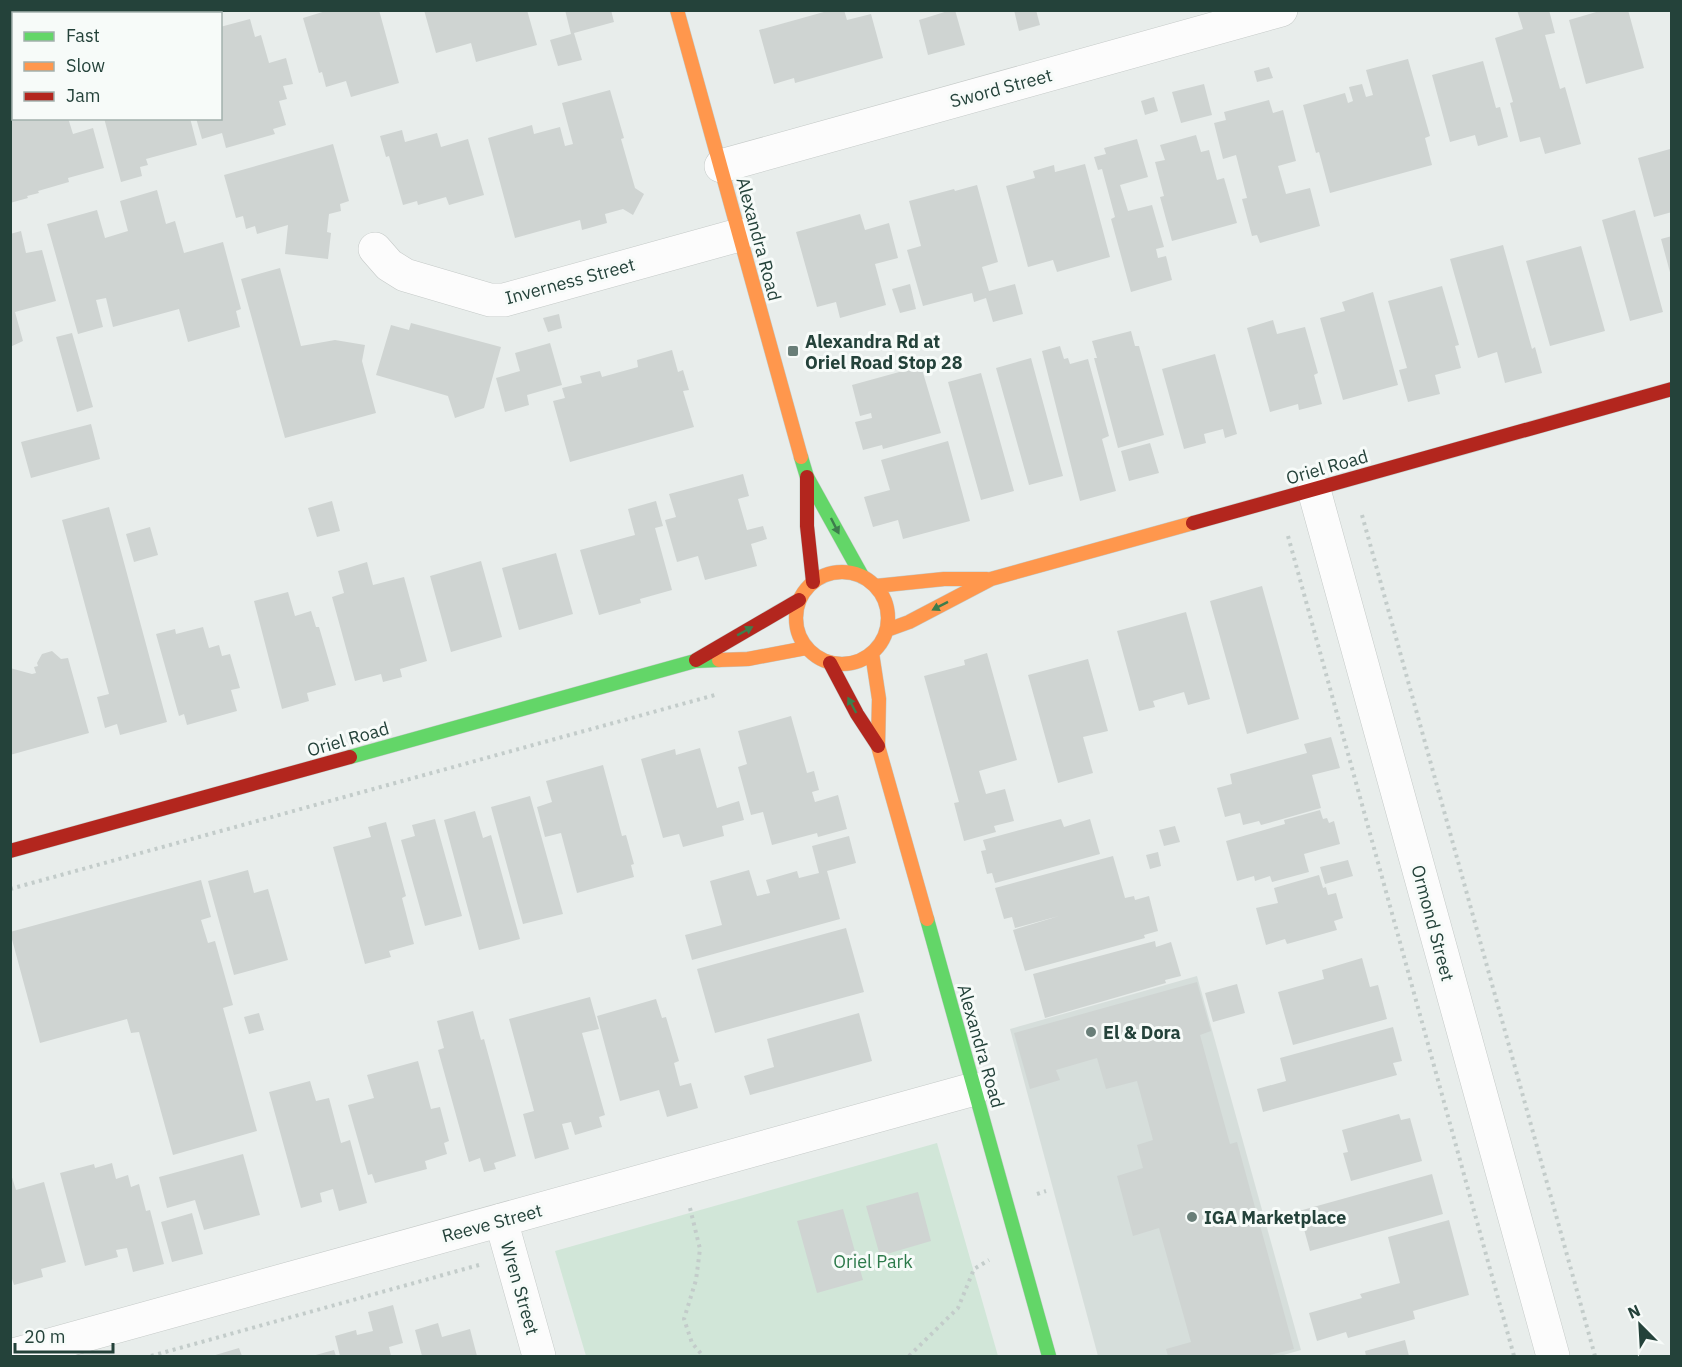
<svg xmlns="http://www.w3.org/2000/svg" width="1682" height="1367" font-family="'IBM Plex Sans',sans-serif">
  <style>
    .built { fill: #d6dedb }
    .green { fill: #d1e6d8 }
    .building { fill: #cfd4d2 }
    .lines { fill: none; stroke-linecap: round; stroke-linejoin: round }
    .street-casing { stroke: #c5cac8; stroke-width: 34 }
    .fast-casing { stroke: #c3cbc8; stroke-width: 15 }
    .slow-casing { stroke: #c3cbc8; stroke-width: 15 }
    .jam-casing { stroke: #c3cbc8; stroke-width: 15 }
    .path { stroke: #c3ccca; stroke-width: 4; stroke-dasharray: 3 4.5; stroke-linecap: butt }
    .street { stroke: #fcfcfc; stroke-width: 33 }
    .fast { stroke: #63d668; stroke-width: 14 }
    .slow { stroke: #ff974d; stroke-width: 14 }
    .jam { stroke: #b3261e; stroke-width: 14 }
    .oneway { fill: #3d7d4c }
    .poi-dot { fill: #697e78; stroke: #f7fbf9; stroke-width: 2 }
    .labels { text-anchor: middle; dominant-baseline: central; stroke-width: 6; stroke-linejoin: round; paint-order: stroke }
    .street-label { font-size: 18px; fill: #24423a; stroke: #f7fbf9 }
    .poi-label { font-size: 18px; font-weight: bold; fill: #24423a; stroke: #f7fbf9; text-anchor: start }
    .park-label { font-size: 18px; fill: #2d7a4b; stroke: #f7fbf9 }
  </style>
  <rect width="100%" height="100%" fill="#e8edeb"/>
  <path class="built" d="M1197,976l104,374 -21,6h-182l-88,-327z"/>
  <path class="green" d="M937,1143l61,213h-412l-31,-105z"/>
  <path class="building" d="M329,10h50l20,73 -48,14 -5,-16 -20,6 -4,-15 -3,1 -16,-55z
    M424,10h103l10,35 -61,17 -5,-19 -35,10z
    M565,10h46l3,12 -40,11 8,27 -24,6 -8,-26 21,-6z
    M831,10h13l3,10 24,-6 12,44 -88,25 -1,-5 -20,6 -15,-54z
    M951,10h4l10,35 -37,10 -9,-35z
    M1014,10h22l4,15 -21,6z
    M1517,10h32l6,23 -10,2 15,54 5,-2 16,57 -36,10 -5,-17 -20,5 -10,-39 3,-1 -18,-64 28,-9z
    M1603,10h25l16,58 -58,16 -17,-64z
    M250,19l5,18 6,-2 8,28 17,-5 7,26 -10,2 4,13 -8,2 7,24 -13,4 2,5 -49,14 -4,-15 -20,6 -6,-21h24v-91z
    M1408,59l22,77 -5,2 7,27 -102,28 -11,-41 -3,1 -13,-48 42,-12 3,10 5,-2 -4,-14 13,-3 4,13 7,-2 -7,-25z
    M1483,61l13,47 4,-1 8,30 -30,9 -3,-11 -25,7 -18,-67z
    M1269,67l4,11 -16,4 -3,-11z
    M1204,84l8,31 -31,8 -9,-31z
    M610,90l14,48 -3,1 14,49 9,6 -11,21 -10,-6 -18,5 2,9 -25,7 -2,-10 -65,18 -27,-100 44,-13 2,9 26,-7 5,19 8,-2 -11,-41z
    M10,91h4v27h54l5,16 20,-6 11,40 -36,10 1,4 -31,9 1,2 -12,3 1,2 -18,5z
    M1154,97l4,14 -13,4 -4,-14z
    M1269,100l4,13 10,-3 13,51 -18,5 8,28 24,-6 10,38 -60,17 -3,-8 -5,1 -10,-37 5,-1 -11,-43 -13,4 -9,-36 12,-3 -2,-8z
    M104,118h86l7,27 -51,14 2,6 -8,2 2,9 -21,6z
    M402,130l3,12 32,-9 4,14 27,-8 16,56 -35,10 -3,-8 -28,8 -1,-4 -14,4 -14,-49 -3,1 -6,-21z
    M1196,135l5,17 8,-2 8,30 7,-2 13,45 -65,18 -12,-44 4,-1 -9,-34 10,-2 -5,-15z
    M1137,139l11,38 -28,8 8,26 24,-6 12,42 -8,2 2,9 8,-2 6,24 -41,12 -20,-73 4,-2 -13,-48 -4,1 -4,-13 12,-3 -2,-6z
    M333,144l16,57 -9,3 1,7 -12,3 -2,18 4,1 -3,26 -43,-5 3,-29 -31,9 -2,-8 -9,3 -3,-13 -7,2 -12,-43z
    M1670,149l2,63 -18,5 -16,-59z
    M1085,164l25,93 -53,15 -4,-12 -25,7 -22,-81 29,-8 -2,-7 21,-6 1,7z
    M977,185l21,77 -16,5 7,24 26,-7 8,30 -30,8 -7,-24 -12,4 -2,-9 -49,13 -16,-56 14,-4 -12,-45 45,-12 1,2z
    M157,190l9,34 9,-3 9,32 39,-11 18,67 -5,2 4,16 -52,15 -9,-33 -66,18 -7,-29 -10,2 7,27 -25,7 -31,-110 50,-14 8,28 23,-7 -8,-30z
    M1635,210l28,102 -33,9 -28,-101z
    M860,214l5,16 24,-7 9,35 -23,6 11,41 -46,13 -4,-16 -19,5 -21,-75z
    M21,231l5,22 16,-3 14,51 -41,11 8,29 -13,6v-113z
    M1672,236v39l-1,1 -10,-37z
    M1503,245l29,104 3,-2 7,26 -37,10 -8,-31 -19,6 -28,-99z
    M1581,246l24,85 -55,15 -24,-85z
    M280,268l21,78 34,-6 30,5 -3,16 14,52 -91,25 -44,-159z
    M910,284l6,25 -16,4 -8,-24z
    M1442,286l17,59 -4,1 6,22 -26,7 5,19 -32,8 -9,-32 8,-2 -19,-67z
    M1373,292l25,93 -55,15 -23,-82 25,-7 -3,-9z
    M559,314l3,14 -14,4 -5,-14z
    M1273,320l4,14 28,-7 13,46 -4,2 8,29 -23,6 -1,-6 -28,8 -23,-84z
    M411,323l90,24 -17,61 -29,10 -7,-22 -72,-21 15,-50 18,5z
    M1131,331l4,15h4l25,89 -46,13 -24,-90h3l-5,-17z
    M72,333l21,74 -16,5 -21,-75z
    M550,343l12,42 -35,10 2,10 -24,7 -9,-34 24,-7 -5,-18z
    M1060,346l4,13 4,-1 2,6 18,-5 21,77 -7,3 14,52 -36,10 -38,-150z
    M672,350l6,22 5,-2 6,20 -6,1 11,36 -124,35 -17,-61 12,-3 -3,-10 20,-5 -2,-7 20,-5 2,6 36,-10 -1,-7z
    M1215,354l22,80 -12,4 -2,-9 -19,5 2,9 -22,6 -22,-80z
    M1031,358l32,118 -34,9 -33,-117z
    M921,366l20,67 -58,16 -1,-4 -19,5 -8,-28 17,-4 -1,-5 -11,3 -8,-31z
    M981,373l33,118 -33,9 -33,-118z
    M91,424l9,35 -69,19 -10,-36z
    M948,441l22,80 -67,18 -5,-19 -25,7 -9,-30 26,-7 -9,-30z
    M1150,443l9,30 -30,8 -8,-30z
    M743,474l6,22 -11,3 9,31 16,-4 4,13 -16,5 6,22 -52,14 -7,-24 -21,6 -12,-42 11,-3 -7,-23z
    M332,501l8,30 -23,6 -9,-29z
    M656,501l7,25 -8,2 17,62 -32,9 1,4 -42,12 -19,-65 55,-15 -7,-26z
    M109,507l58,215 -47,13 -3,-11 -12,4 -8,-31 12,-3 -47,-174z
    M150,527l8,28 -24,7 -8,-28z
    M556,553l17,61 -54,16 -17,-62z
    M481,561l21,76 -51,15 -21,-76z
    M367,562l6,23 31,-8 23,84 -27,8 2,8 -19,5 -2,-8 -26,7 -23,-84 12,-4 -6,-22z
    M1262,586l37,133 -52,15 -37,-133z
    M288,592l7,24 16,-5 5,16h3l17,58 -29,8 2,8 -27,8 -28,-108z
    M1186,612l24,87 -22,6 -4,-13 -31,9 2,6 -16,4 -22,-80z
    M203,627l6,21 10,-3 3,11 8,-2 10,34 -9,2 6,21 -50,14 -3,-11 -5,2 -23,-82 19,-5 1,5z
    M52,651l9,8 7,-1 21,75 -79,22v-87l22,6 4,-1 -2,-6 4,-1 -1,-3 5,-9z
    M987,653l30,107 -38,11 7,23 19,-5 9,32 -20,5 2,6 -32,9 -10,-38 5,-1 -35,-126 41,-11 -1,-5z
    M1088,659l20,72 -25,6 10,36 -35,10 -30,-108z
    M791,716l16,57 7,-2 5,19 -7,2 3,10 23,-7 9,34 -29,8 -1,-4 -45,12 -9,-33 -12,3 -13,-48 9,-3 -9,-33z
    M1331,737l9,31 -28,7 9,33 -60,17 -2,-4 -16,4 -3,-12 -15,4 -8,-29 15,-4 -2,-10 77,-21 -3,-9z
    M700,748l17,60 22,-7 5,19 -22,6 2,10 -41,11 -4,-13 -16,4 -22,-79 34,-10 1,6z
    M603,765l19,71 4,-1 8,29 -3,1 3,12 -57,16 -16,-60 -16,4 -8,-30 15,-5 -6,-21z
    M530,796l33,118 -40,10 -32,-117z
    M1320,810l3,9 4,-1 2,5 5,-2 6,23 -36,10 5,18 -37,10 -2,-6 -15,5 -1,-5 -17,5 -11,-40 59,-17 -1,-4z
    M475,811l8,27 8,-3 29,104 -41,11 -35,-130z
    M435,819l27,97 -37,10 -24,-86 14,-4 -3,-11z
    M1061,819l3,8 26,-8 10,35 -105,29 -3,-10 -5,1 -6,-23 5,-1 -3,-10z
    M386,822l20,74 -4,2 12,46 -25,7 2,6 -26,7 -32,-117 38,-10 -3,-10z
    M1175,826l5,16 -16,4 -5,-16z
    M849,836l7,27 -29,8 13,48 -148,41 -7,-25 37,-10 -12,-44 39,-11 8,26 13,-3 -4,-13 31,-9 2,7 20,-5 -7,-27z
    M1158,852l3,14 -11,3 -4,-14z
    M1113,856l12,42 9,-2 1,4 14,-4 9,35 -14,4 1,3 -120,33 -12,-41 46,-14 -44,12 -3,-11 -8,2 -9,-31z
    M1348,860l5,16 -28,8 -5,-17z
    M248,870l6,23 14,-4 20,71 -54,15 -26,-94z
    M1319,875l4,13 3,-1 2,8 8,-2 7,25 -9,3 3,9 -50,14 -2,-5 -19,6 -10,-37 22,-5 -4,-15z
    M201,880l10,37 -10,3 7,23 7,-2 18,64 -10,3 34,123 -84,24 -34,-123 -8,1 -4,-14 -87,24 -30,-111z
    M846,928l18,64 -149,41 -18,-64z
    M1155,941l1,6 15,-5 10,34 -16,4 1,3 -121,35 -12,-44z
    M1362,958l8,29 8,-2 9,34 -94,26 -15,-53 46,-13 -2,-9z
    M1197,982l14,49 -11,4 30,109 7,-2 57,207 -28,7h-98l-2,-7 25,-7 -32,-114 -26,8 -16,-60 26,-8 -6,-23 16,-5 -16,-59 -31,8 -9,-31 -41,12 4,10 -30,9 -16,-56z
    M1237,984l8,29 -32,9 -8,-29z
    M590,997l9,32 -17,4 23,82 -6,2 3,10 -27,8 -4,-13 -9,2 7,25 -34,10 -12,-45 11,-3 -25,-92z
    M656,999l6,19 4,-1 13,44 -5,2 6,23 11,-3 7,25 -31,9 -8,-27 -39,11 -23,-85z
    M473,1011l8,29 3,-1 32,117 -22,7 2,6 -12,3 -4,-14 -11,4 -31,-112 6,-2 -7,-27z
    M259,1013l5,17 -15,4 -5,-17z
    M859,1013l13,48 -122,34 -6,-19 30,-9 -7,-28z
    M1393,1027l9,34 -9,2 4,12 -134,37 -6,-23 29,-8 -6,-23z
    M418,1061l13,48 9,-2 9,34 -5,2 3,11 -22,7 2,8 -52,14 -3,-9 -4,1 -20,-70 26,-7 -7,-23z
    M310,1081l6,20 13,-3 12,45 9,-3 17,63 -28,8 -6,-22 -13,4 2,9 -21,6 -32,-116z
    M1399,1114l2,6 9,-2 12,43 -71,20 -8,-28 5,-1 -6,-22z
    M243,1154l17,61 -56,15 -9,-30 -28,8 -8,-31z
    M112,1163l4,16 12,-4 3,12 8,-3 7,27 4,-1 14,54 -31,8 -6,-24 -11,2 2,7 -33,9 -25,-93 34,-9 1,4z
    M10,1171l6,19 28,-8 22,80 -25,7 2,8 -29,8 -4,-12z
    M1432,1174l11,40 -133,37 -11,-40z
    M918,1192l13,49 -51,15 -14,-50z
    M843,1209l20,71 -46,13 -20,-72z
    M192,1213l11,41 -31,8 -11,-40z
    M1449,1220l20,75 -56,16 2,8 -67,19 -2,-6 -29,9 -8,-28 53,-15 -2,-4 40,-11 -12,-46z
    M393,1305l10,38 -14,4 2,9h-51l-5,-20 21,-6 1,5 16,-4 -5,-19z
    M438,1323l4,14 28,-8 7,27h-55l-7,-26z
    M1405,1340l4,16h-43l-1,-5z
    M239,1348l3,8h-30z
    M334,1350l2,6h-24z"/>
  <g class="lines">
    <defs>
      <path id="street" d="M721,166l560,-156
        M375,249l14,16 16,10 85,25h14l235,-65
        M1314,490l239,866
        M501,1220l38,136
        M10,1356l964,-267"/>
      <path id="fast" d="M801,457l6,20 55,99
        M350,757l345,-96 24,-1
        M927,919l122,437"/>
      <path id="slow" d="M677,10l124,447
        M796 618a46 46 0 1 1 92 0a46 46 0 1 1-92 0Z
        M876,586l68,-7h43
        M887,630l22,-8 82,-43 202,-56
        M872,653l7,46 -1,47 49,173
        M719,660l29,-1 58,-11"/>
      <path id="jam" d="M807,477v49l6,56
        M1193,523l479,-134
        M696,660l103,-60
        M830,663l27,51 21,32
        M10,851l340,-94"/>
    </defs>
    <use href="#street" class="street-casing"/>
    <use href="#fast" class="fast-casing"/>
    <use href="#slow" class="slow-casing"/>
    <use href="#jam" class="jam-casing"/>
    <path class="path" d="M1362,515l233,841
      M1288,536l226,820
      M10,889l705,-194
      M1037,1194l9,-3
      M690,1208l10,41 -4,31 -12,39 8,24 11,13
      M151,1356l328,-91
      M909,1356l49,-48 16,-39 15,-9"/>
    <use href="#street" class="street"/>
    <use href="#fast" class="fast"/>
    <use href="#slow" class="slow"/>
    <use href="#jam" class="jam"/>
  </g>
  <defs><path id="oneway-solid" d="M-6-.8H1V-3.2L6.5 0L1 3.2V.8H-6Z" transform="scale(1.5)"/></defs>
  <g class="oneway">
    <use href="#oneway-solid" transform="translate(835 526) rotate(63)"/>
    <use href="#oneway-solid" transform="translate(940 606) rotate(153)"/>
    <use href="#oneway-solid" transform="translate(745 631) rotate(-29)"/>
    <use href="#oneway-solid" transform="translate(852 705) rotate(-118)"/>
  </g>
  <g class="poi-dot">
    <rect x="787" y="345" width="12" height="12" rx="3"/>
    <circle cx="1091" cy="1032" r="6"/>
    <circle cx="1192" cy="1217" r="6"/>
  </g>
  <g class="labels">
    <g class="street-label">
      <text transform="translate(1001 88) rotate(-15)">Sword Street</text>
      <text transform="translate(759 239) rotate(75)">Alexandra Road</text>
      <text transform="translate(570 281) rotate(-15)">Inverness Street</text>
      <text transform="translate(1327 467) rotate(-16)">Oriel Road</text>
      <text transform="translate(348 739) rotate(-16)">Oriel Road</text>
      <text transform="translate(1433 923) rotate(75)">Ormond Street</text>
      <text transform="translate(981 1046) rotate(74)">Alexandra Road</text>
      <text transform="translate(492 1223) rotate(-15)">Reeve Street</text>
      <text transform="translate(520 1288) rotate(74)">Wren Street</text>
    </g>
    <g class="poi-label">
      <text x="805" y="341">Alexandra Rd at<tspan x="805" dy="21">Oriel Road Stop 28</tspan></text>
      <text x="1103" y="1032">El &amp; Dora</text>
      <text x="1204" y="1217">IGA Marketplace</text>
    </g>
    <g class="park-label">
      <text x="873" y="1261">Oriel Park</text>
    </g>
  </g>
  <rect width="1682" height="1367" fill="none" stroke="#24423a" stroke-width="24"/>
  <rect x="12" y="12" width="210" height="108" fill="#f7fbf9" stroke="#a3b1ad" stroke-width="1.5"/>
  <rect x="24" y="32" width="30" height="9" fill="#63d668" stroke="#a3b1ad" stroke-width="1.5"/>
  <text x="66" y="42" font-size="18" fill="#24423a">Fast</text>
  <rect x="24" y="62" width="30" height="9" fill="#ff974d" stroke="#a3b1ad" stroke-width="1.5"/>
  <text x="66" y="72" font-size="18" fill="#24423a">Slow</text>
  <rect x="24" y="92" width="30" height="9" fill="#b3261e" stroke="#a3b1ad" stroke-width="1.5"/>
  <text x="66" y="102" font-size="18" fill="#24423a">Jam</text>
  <g transform="translate(1640 1325) rotate(336)" stroke="#f7fbf9" stroke-width="4.5" paint-order="stroke">
  <path d="M0-4.5L10 22L0 15L-10 22Z" fill="#24423a"/>
  <text y="-9" font-size="16" font-weight="bold" text-anchor="middle" fill="#24423a">N</text>
  </g>
  <path d="M15 1343v9h98v-9" fill="none" stroke="#24423a" stroke-width="3"/>
  <text x="24" y="1343" font-size="18" fill="#24423a" stroke="#f7fbf9" stroke-width="4.5" paint-order="stroke">20 m</text>
</svg>
